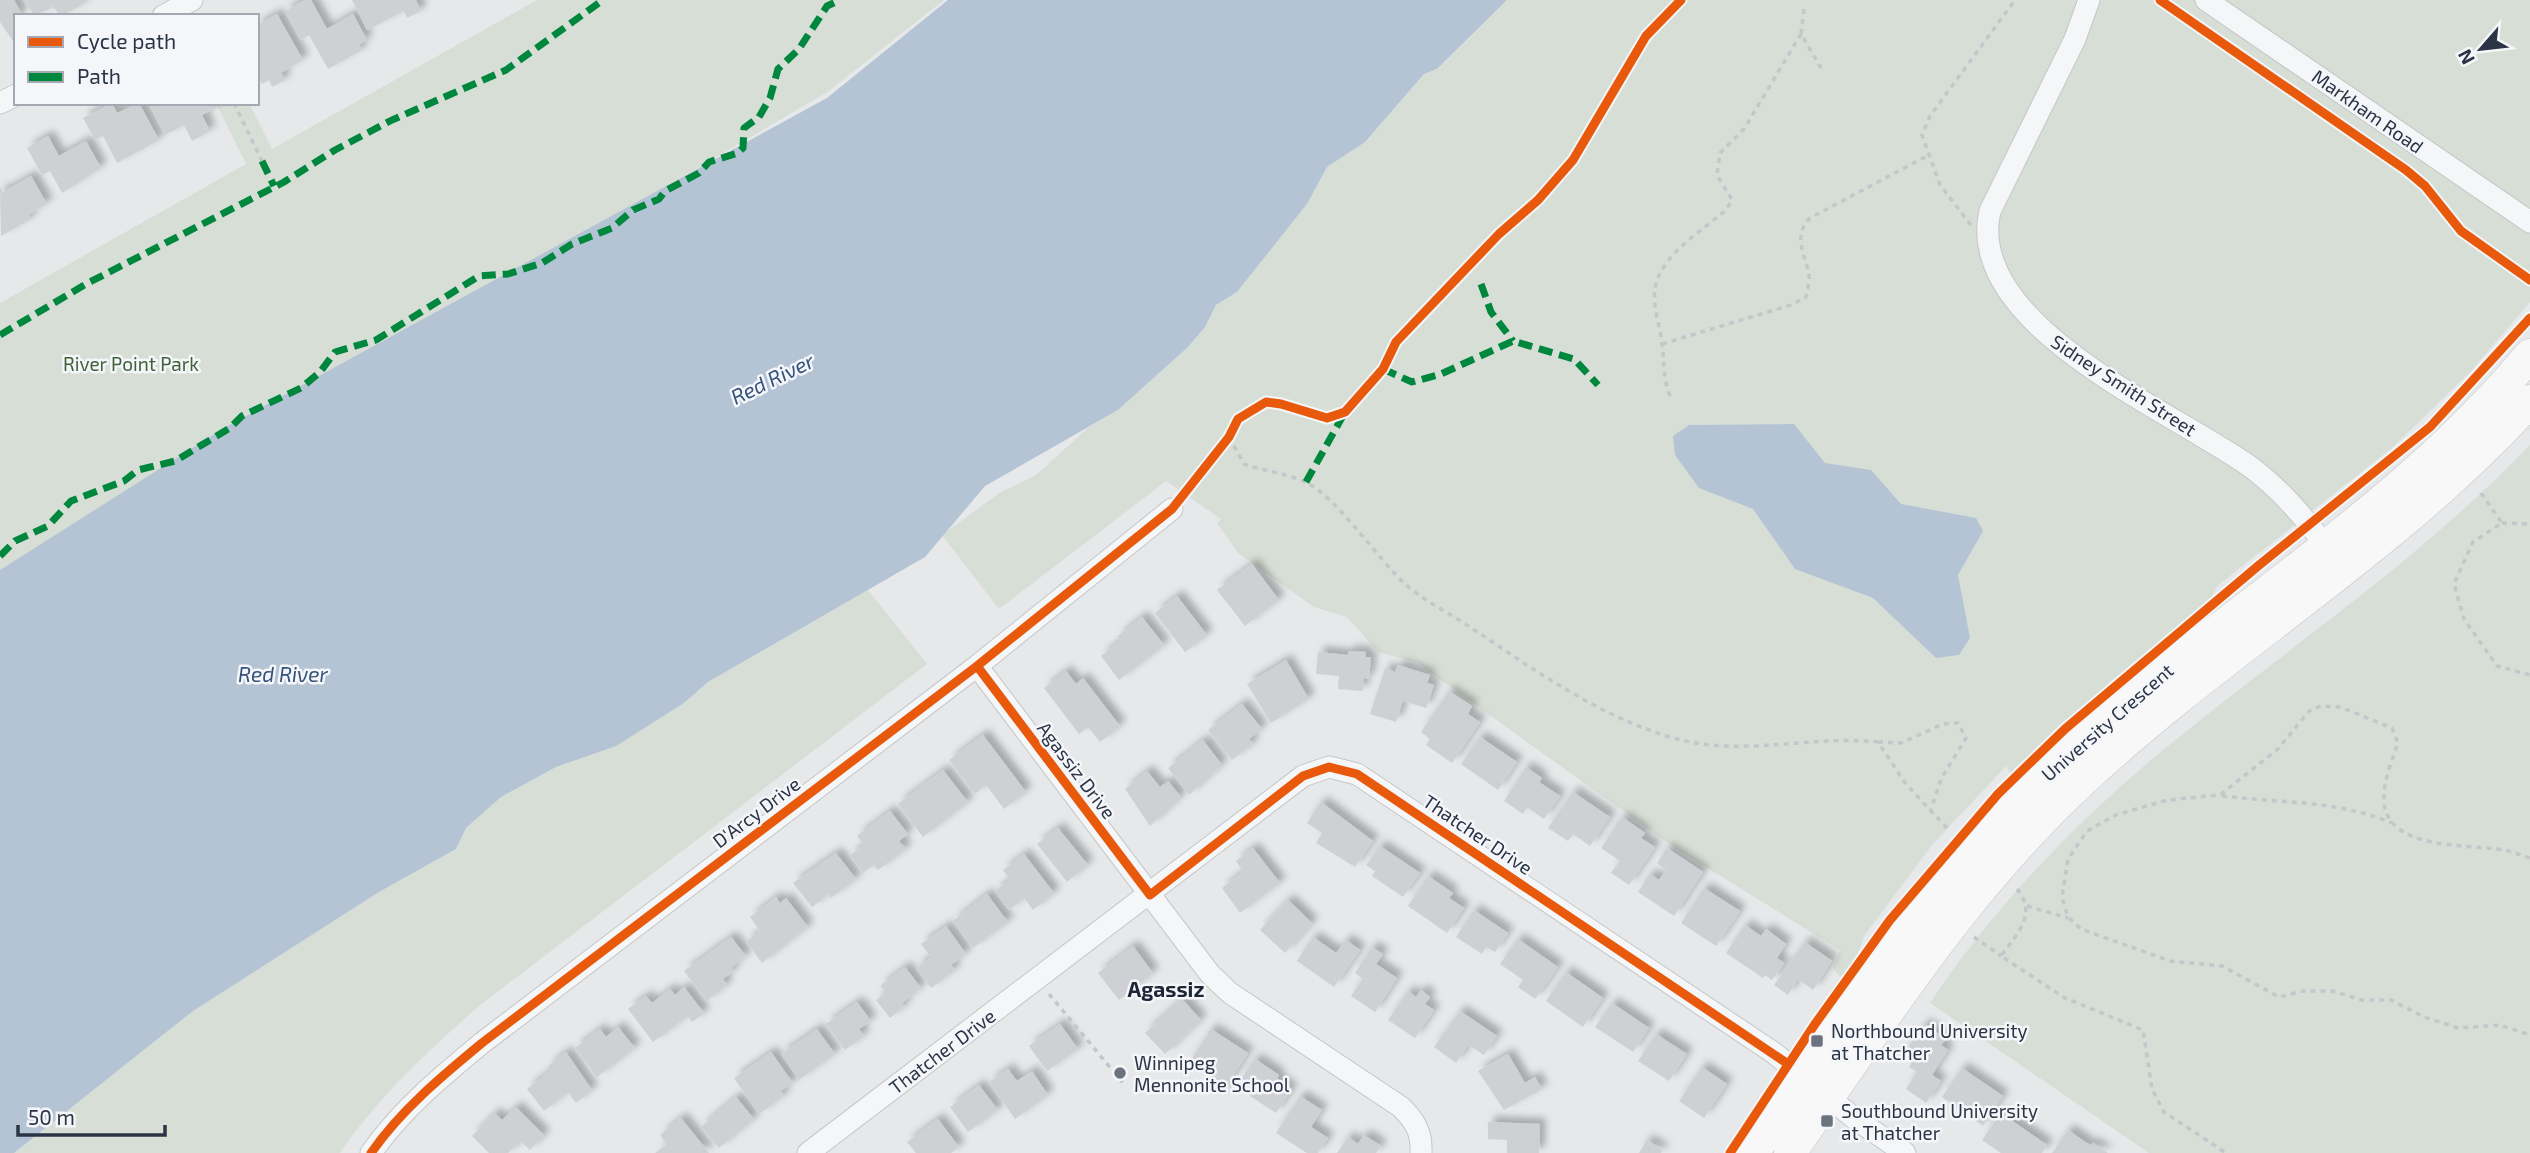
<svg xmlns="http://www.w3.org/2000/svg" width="2530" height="1153" font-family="'Exo 2',sans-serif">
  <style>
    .green { fill: #d6ded6 }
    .water { fill: #b4c4d5 }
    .building { fill: #ced0d3; filter: url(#shadow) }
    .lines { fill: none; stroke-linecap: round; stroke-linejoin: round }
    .street-casing { stroke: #c4c6c8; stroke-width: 23 }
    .secondary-casing { stroke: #c4c6c8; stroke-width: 33 }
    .path { stroke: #c5c6ca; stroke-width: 3.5; stroke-dasharray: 5 5; stroke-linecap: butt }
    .street { stroke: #f5f6f7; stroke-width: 21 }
    .secondary { stroke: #f8f8f8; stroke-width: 32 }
    .quiet { stroke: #00873e; stroke-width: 7; stroke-dasharray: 14 7; stroke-linecap: butt }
    .cycleway-casing { stroke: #f4f6f9; stroke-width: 13 }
    .cycleway { stroke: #e8590c; stroke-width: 9 }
    .poi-dot { fill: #6c737f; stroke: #f4f6f9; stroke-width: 2.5 }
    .labels { text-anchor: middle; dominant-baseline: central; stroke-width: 5; stroke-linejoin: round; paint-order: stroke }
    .street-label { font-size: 19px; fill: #2b3445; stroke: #f4f6f9 }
    .park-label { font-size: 19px; fill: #3f6138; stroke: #f4f6f9 }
    .poi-label { font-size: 19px; fill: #2b3445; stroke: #f4f6f9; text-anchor: start }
    .water-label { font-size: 21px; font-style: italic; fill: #34527a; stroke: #f4f6f9 }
    .neighbourhood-label { font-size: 21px; font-weight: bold; fill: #1d2536; stroke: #f4f6f9 }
  </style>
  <defs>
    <filter id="shadow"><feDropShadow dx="6" dy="-6" stdDeviation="3.5" flood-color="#0004"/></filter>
  </defs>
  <rect width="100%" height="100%" fill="#e6e8ea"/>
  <path class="green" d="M537,0h407l-118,93 -826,482v-272l246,-139 -30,-61h33l23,46z
    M1507,0h1023v302l-59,69 -78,76 -176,139 -9,19 -97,76 -99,94 -6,-9 -74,79 -68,91 -9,26 -14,16 -8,-10 7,-18 -168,-104 -256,-184 -38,-10 -31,-35 -33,-10 -76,-54 -21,-30 4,-4 -55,-38 -167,128 -57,-74 59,-43 35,-17 52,-47 30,-18 70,-63 17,-20 11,-22 21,-13 70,-88 20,-37 38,-25 59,-68 14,-5z
    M2530,445v708h-381l-219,-150c63,-95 145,-180 233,-253 123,-101 257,-190 367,-305z
    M868,590l59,74 -448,342c-51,45 -100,90 -139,147h-326l179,-142 186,-119 77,-43 10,-21 35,-31 55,-30 60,-22 68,-42 24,-21z"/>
  <path class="water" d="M948,0h559l-70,69 -13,5 -59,68 -38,25 -20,37 -70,88 -21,13 -11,22 -17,20 -70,63 -133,76 -60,71 -217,125 -24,21 -68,43 -60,21 -55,30 -35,31 -10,21 -77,43 -186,119 -179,142h-14v-583l224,-142 603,-330z
    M1794,424l31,39 46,7 30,34 75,14 7,13 -25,44 12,63 -11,17 -23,3 -63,-60 -78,-29 -42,-60 -54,-21 -24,-33 -2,-19 16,-11z"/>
  <path class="building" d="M0,0h14l9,16h-7v23l-3,2 -13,-19z
    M25,0h58l2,3 -24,13 -8,-9 -19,9z
    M305,0h6l16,29 26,-15 14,26 -8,5 3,5 -34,19 -19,-34 -8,5 -16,-29z
    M352,0h64l5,11 -14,7 -3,-7 -37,19z
    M277,14l26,46 -22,13 4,7 -13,7 -3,-7 -7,4 -5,-8v-51z
    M112,103l5,10 22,-10 20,37 -42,23 -14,-27 -8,4 -12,-22z
    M216,103l2,4 -16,8 8,16 -18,10 -8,-16 -19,10 -16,-31z
    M48,136l11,20 27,-15 15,27 -39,25 -12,-22 -8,4 -15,-27z
    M31,176l16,28 -19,11 3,4 -30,17 -1,-49 3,5z
    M1252,564l27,36 -34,26 -28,-36z
    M1177,596l30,39 -22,17 -30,-39z
    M1142,617l22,28 -45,35 -18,-24 20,-16 -3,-4z
    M1348,651l18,1v5h5l-2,22 -5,-1 -1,13 -25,-2 1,-13 -23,-2 2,-22 30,3z
    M1286,660l23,39 -38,24 -24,-39z
    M1398,665l32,10 -3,8 7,2 -8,23 -23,-7 -7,21 -26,-8 15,-46 10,4z
    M1066,671l10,13 7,-6 37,48 -20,16 -12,-15 -9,7 -35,-46z
    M1449,691l23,15 -4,8 12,8 -28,41 -26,-18 4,-6 -9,-7z
    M1242,704l20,25 -13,10 4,5 -21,16 -24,-30z
    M983,735l43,57 -22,17 -18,-24 -11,9 -26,-34z
    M1480,737l37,25 -19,28 -37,-26z
    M1203,740l19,25 -33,30 -21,-27z
    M1526,767l16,11 -3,4 21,14 -16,23 -17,-12 -4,7 -19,-13z
    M943,770l25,32 -45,35 -25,-33z
    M1147,771l13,16 8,-6 13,16 -31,29 -25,-37z
    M1573,792l37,25 -20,29 -17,-12 -5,7 -20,-13z
    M1321,802l52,39 -18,26 -39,-24 6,-10 -15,-10z
    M890,811l18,23 -9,7 7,8 -28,21 -5,-5 -10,8 -13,-18 14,-10 -7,-9z
    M1622,817l23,16 -4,5 14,9 -26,38 -18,-12 9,-12 -19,-13z
    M1058,828l30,37 -21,17 -30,-38z
    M1380,846l40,27 -17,24 -31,-21 3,-5 -9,-6z
    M1253,848l27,35 -40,30 -18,-25 21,-16 -7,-11z
    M1667,848l36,24 -29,44 -36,-24 12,-18 9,6 7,-10 -9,-7z
    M836,853l20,26 -25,19 -2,-4 -17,13 -19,-24z
    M1024,854l30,39 -21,17 -9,-12 -15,12 -14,-19 15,-11 -7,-10z
    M1428,876l25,17 -4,5 15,10 -17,25 -39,-27z
    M1704,888l36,23 -24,35 -35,-23z
    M987,894l21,28 -35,26 -20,-27z
    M776,897l4,6 6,-5 22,29 -46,36 -16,-21 14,-11 -10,-14z
    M1288,900l24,23 -27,30 -25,-23z
    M1474,910l34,23 -13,19 -9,-5 -4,7 -26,-17z
    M1745,925l16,11 5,-7 20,15 -9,14 7,5 -12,17 -7,-5 -2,3 -37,-25z
    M946,926l20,28 -15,11 4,5 -24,18 -15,-20 15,-11 -10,-13z
    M731,937l15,19 -15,12 3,3 -11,8 4,6 -20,16 -23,-30z
    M1313,937l23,16 10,-13 14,10 -26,37 -37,-26z
    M1518,939l40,28 -23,32 -17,-12 5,-7 -23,-16z
    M1805,942l27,19 -19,29 -15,-11 -10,16 -14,-10z
    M1133,946l20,27 -34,27 -21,-27z
    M1372,947l11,7 -7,10 21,14 -22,34 -24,-16 12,-17 -8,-6z
    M905,967l16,21 -19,15 3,3 -15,12 -14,-18 10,-8 -6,-6z
    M1566,972l37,26 -20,29 -37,-26z
    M684,987l20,26 -12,9 -4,-6 -35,26 -25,-33 18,-13 6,7 18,-14 5,6z
    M1421,990l9,7 -5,7 9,6 -19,28 -27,-18 20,-29 8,6z
    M1182,999l19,21 -36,34 -20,-21z
    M857,1002l14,19 -12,8 5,7 -19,14 -19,-26z
    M1612,1003l37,25 -16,24 -38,-25z
    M1460,1011l37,25 -13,19 -16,-10 -12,18 -22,-16z
    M1060,1024l18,25 -31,22 -18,-25z
    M1924,1024l22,15 -5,6 7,5 -16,25 9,6 -15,22 -20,-14 11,-17 -8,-5 3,-5 -9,-7z
    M618,1027l17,21 -38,29 -22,-29 25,-19 6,8z
    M817,1029l18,25 -36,26 -18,-26z
    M1211,1029l37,24 -28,42 -11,-8 4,-8 -24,-16z
    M1656,1034l31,20 -18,27 -31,-20z
    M566,1052l26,38 -16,13 -8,-11 -24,19 -17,-22 24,-19 -3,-4z
    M771,1052l22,31 -12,8 3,5 -25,18 -25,-36z
    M1508,1054l17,29 10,-6 7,12 -38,21 -26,-39z
    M1255,1059l24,16 -2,4 15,10 -16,24 -26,-17 4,-8 -13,-9z
    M1702,1067l25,17 -23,34 -25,-17z
    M1962,1068l41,28 -20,30 -41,-29z
    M1008,1069l9,12 15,-10 16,24 -33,24 -26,-37z
    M979,1085l19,25 -30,22 -18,-25z
    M1300,1096l22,14 -11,17 17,11 -10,15h-11l-31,-20z
    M736,1097l18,22 -35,29 -18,-21z
    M516,1107l28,28 -14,15 -10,-9 -12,12h-19l-17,-17 23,-23 7,7z
    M2001,1113l46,32 -5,8h-41l-19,-13z
    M681,1118l28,35h-54l12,-9 -7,-9z
    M938,1119l21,28 -8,6h-35l-9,-11z
    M1488,1122l52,2 -1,29h-32v-13l-19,-1z
    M2068,1130l23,16 2,-3 15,10h-56z
    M1364,1135l17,11 -5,7h-39l11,-16 10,7z
    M1647,1140l16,10 -2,3h-22z"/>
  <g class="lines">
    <defs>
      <path id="street" d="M2089,0l-14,39 -85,172c-27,115 187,202 262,257 29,22 51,48 73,77
        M2206,0l324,222
        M163,16l29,-16
        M0,103l16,-8
        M977,666l233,308 20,19 171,114c14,14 21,25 20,46
        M371,1153c30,-43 71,-77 111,-110l495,-377 195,-157
        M808,1153l495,-377 26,-9 28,7 417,279 80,65 51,35"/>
      <path id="secondary" d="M1753,1153c95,-142 189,-286 316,-402 150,-135 331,-239 461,-396
        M1790,1153c91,-131 175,-264 293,-373 143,-133 315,-233 447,-379"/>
    </defs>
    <use href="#street" class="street-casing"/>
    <use href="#secondary" class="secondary-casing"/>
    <path class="path" d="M1804,9l-3,25 20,34
      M234,103l28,58
      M1971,225l-31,-40 -18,-50 8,-19 85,-116
      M1662,344l129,-39 15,-8c1,-7 4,-15 3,-22 -4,-22 -17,-38 1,-57l117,-62
      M1670,396c-8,-21 -5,-32 -8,-53 -2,-19 -11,-39 -6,-59 8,-31 47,-54 70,-74l6,-10 -15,-25 3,-22 24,-24 57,-95
      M1229,437l15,27c19,7 42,9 61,18 29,12 73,77 100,102 18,16 42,28 62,41 65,43 133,93 210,114 65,18 134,-4 201,3l27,41 43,46
      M2481,493l21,30 -29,19 -19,42 10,35 33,47 33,9
      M1184,494l45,-57 9,-18 28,-17 15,2 46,14 18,-6 38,-43 13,-27 103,-108 39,-34 35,-40 73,-124 35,-36
      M2502,523l28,1
      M1878,742l23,1 42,-19 15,-1 8,15 -25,41 -10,31
      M2222,796c58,7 115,4 170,27
      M2530,858c-9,-3 -17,-6 -26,-8 -34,-6 -118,1 -120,-49 -1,-20 8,-40 14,-58l-6,-15 -52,-21 -19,-1 -12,5 -31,38 -58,46 -53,5 -51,15 -29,16 -19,28 -6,38 6,20 13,12 89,32 52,5 57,31 24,-6h29l30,9h29l33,17 34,11 42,-3 30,10
      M2017,889c21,25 0,45 -16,67l64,42 78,32 9,59 12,23 62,41
      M2027,906l41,12
      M1974,937l27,19
      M1049,994l74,89"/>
    <use href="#street" class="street"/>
    <use href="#secondary" class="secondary"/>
    <path class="quiet" d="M262,161l12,25
      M1481,284l10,28 22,29
      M0,335l86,-51 198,-102 51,-32 57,-30 114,-50 97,-70
      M1383,369l29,13 29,-8 72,-33 61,18 24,26
      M1306,482l39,-70
      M0,556l15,-15 33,-15 23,-25 53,-20 14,-11 37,-9 55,-33 12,-12 59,-28 19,-16 15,-20 41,-12 103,-64 29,-2 34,-11 30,-19 40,-16 21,-18 26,-11 6,-8 34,-18 10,-11 29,-9 5,-5 1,-20 15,-11 11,-19 8,-29 21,-20 28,-43 13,-6"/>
    <defs>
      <path id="cycleway" d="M2160,0l246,170 19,16 36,45 69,49
        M977,666l173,229 153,-119 26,-9 28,7 431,290
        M371,1153c30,-43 71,-77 111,-110l495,-377 195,-157 57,-72 9,-18 28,-17 15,2 46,14 18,-6 38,-43 13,-27 103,-108 39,-34 35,-40 73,-124 35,-36
        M1730,1153l85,-129 75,-104 108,-126 67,-65 193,-163 172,-139 100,-109"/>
    </defs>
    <use href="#cycleway" class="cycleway-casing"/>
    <use href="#cycleway" class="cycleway"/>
  </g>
  <g class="poi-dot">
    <rect x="1810" y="1034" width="14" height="14" rx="3.5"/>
    <circle cx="1120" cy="1073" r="7"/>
    <rect x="1820" y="1114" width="14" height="14" rx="3.5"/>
  </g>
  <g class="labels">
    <g class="street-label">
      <text transform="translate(2368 111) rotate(35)">Markham Road</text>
      <text transform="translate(2124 385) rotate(33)">Sidney Smith Street</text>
      <text transform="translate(2107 722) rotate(-41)">University Crescent</text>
      <text transform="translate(1077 770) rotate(53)">Agassiz Drive</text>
      <text transform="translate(756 812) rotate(-37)">D'Arcy Drive</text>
      <text transform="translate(1478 834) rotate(34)">Thatcher Drive</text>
      <text transform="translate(942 1051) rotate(-37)">Thatcher Drive</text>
    </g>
    <g class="park-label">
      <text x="131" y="363">River Point Park</text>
    </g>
    <g class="poi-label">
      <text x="1831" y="1030">Northbound University<tspan x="1831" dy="22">at Thatcher</tspan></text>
      <text x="1134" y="1062">Winnipeg<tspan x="1134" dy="22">Mennonite School</tspan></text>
      <text x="1841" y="1110">Southbound University<tspan x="1841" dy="22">at Thatcher</tspan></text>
    </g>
    <g class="water-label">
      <text transform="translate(772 378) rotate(-26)">Red River</text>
      <text x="283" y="673">Red River</text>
    </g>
    <g class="neighbourhood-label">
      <text x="1166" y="988">Agassiz</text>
    </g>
  </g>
  <rect x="14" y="14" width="245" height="91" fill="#f4f6f9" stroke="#a4a8b1" stroke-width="2"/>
  <rect x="28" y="37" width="35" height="10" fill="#e8590c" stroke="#a4a8b1" stroke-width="2"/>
  <text x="77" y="49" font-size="21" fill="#2b3445">Cycle path</text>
  <rect x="28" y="72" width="35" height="10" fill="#00873e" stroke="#a4a8b1" stroke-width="2"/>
  <text x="77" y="84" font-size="21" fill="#2b3445">Path</text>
  <g transform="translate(2481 49) rotate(242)" stroke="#f4f6f9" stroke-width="5" paint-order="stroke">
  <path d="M0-5L12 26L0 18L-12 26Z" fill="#2b3445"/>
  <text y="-10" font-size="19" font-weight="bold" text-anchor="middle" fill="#2b3445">N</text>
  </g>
  <path d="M18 1125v10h147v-10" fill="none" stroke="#2b3445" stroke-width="3.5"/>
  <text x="28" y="1125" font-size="21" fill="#2b3445" stroke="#f4f6f9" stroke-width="5" paint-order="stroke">50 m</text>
</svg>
